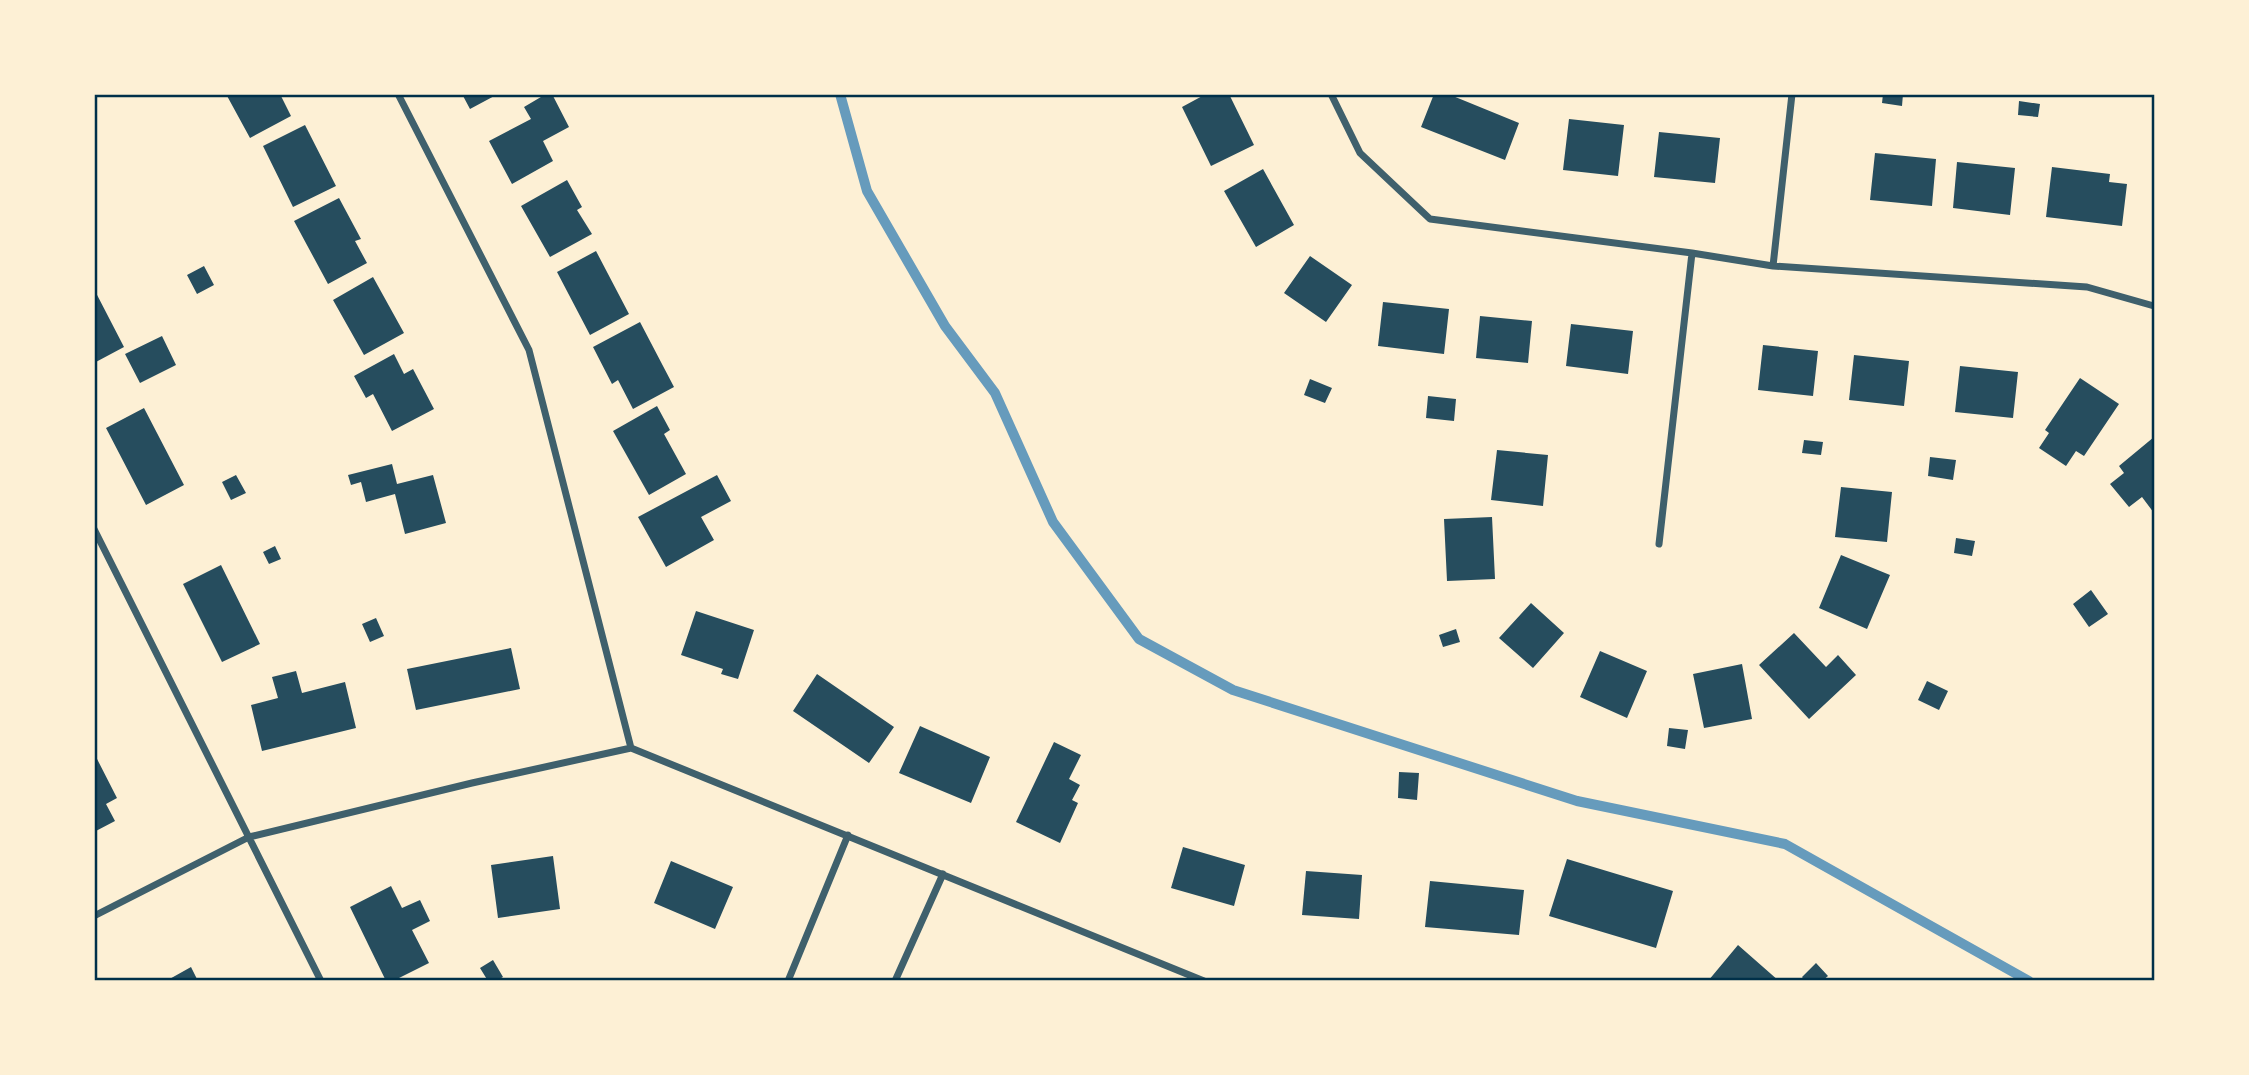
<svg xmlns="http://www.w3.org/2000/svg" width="2249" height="1075" font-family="Cabin,sans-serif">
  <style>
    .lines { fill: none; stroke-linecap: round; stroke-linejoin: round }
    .stream { stroke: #669bbc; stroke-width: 10 }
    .building { fill: #264d5e }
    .minor { stroke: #3f606c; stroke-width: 7 }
    .neatline { fill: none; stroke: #003049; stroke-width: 2.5 }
  </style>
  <rect width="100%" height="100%" fill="#fdf0d5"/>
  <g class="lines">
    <path class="stream" d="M840,94l27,97 78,135 50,67 58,129 86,117 94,51 344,111 208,43 244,137"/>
  </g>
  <path class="building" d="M226,94h54l11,22 -41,22z
    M462,94h36l-28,15z
    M546,94h6l17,33 -26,14 10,20 -41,23 -23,-43 42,-22 -7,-12z
    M1206,94h23l25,51 -43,21 -29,-59z
    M1434,94h14l71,29 -14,37 -84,-33z
    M1883,94h20l-1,12 -20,-3z
    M2019,101l21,3 -2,13 -20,-2z
    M1569,119l55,6 -6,51 -55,-6z
    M305,125l31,61 -43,21 -30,-61z
    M1659,132l61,6 -5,45 -61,-6z
    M1875,153l61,6 -4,47 -62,-6z
    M1957,162l58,6 -5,47 -57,-7z
    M2052,167l58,7 -1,8 18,2 -5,42 -76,-9z
    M1263,169l31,56 -38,22 -32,-56z
    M567,180l15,27 -5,3 15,24 -42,23 -29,-51z
    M339,198l22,41 -6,2 12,22 -39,21 -34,-63z
    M596,251l33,63 -39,21 -33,-63z
    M1310,256l42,29 -26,37 -42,-29z
    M204,266l10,19 -17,9 -10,-19z
    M373,277l31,56 -40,22 -31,-55z
    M94,289l30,58 -30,16z
    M1383,302l66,7 -5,45 -66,-8z
    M1480,316l52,5 -4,42 -52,-5z
    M640,322l34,65 -41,22 -15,-29 -6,4 -19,-37z
    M1571,324l62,7 -5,43 -62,-8z
    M162,336l14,29 -36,18 -15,-29z
    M1763,345l55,6 -5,45 -55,-6z
    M394,354l10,20 9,-5 21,40 -42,22 -19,-37 -7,4 -12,-22z
    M1854,355l55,6 -5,45 -55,-6z
    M1960,366l58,6 -5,46 -58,-6z
    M2080,378l39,26 -35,52 -8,-5 -10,15 -27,-18 10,-15 -4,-3z
    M1310,379l22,9 -7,15 -21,-8z
    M1428,396l28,3 -2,22 -28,-3z
    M657,406l13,24 -6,4 22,40 -37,21 -36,-64z
    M144,408l40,77 -38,20 -40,-77z
    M2154,437v76l-12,-16 -13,10 -19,-23 14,-11 -5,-7z
    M1804,440l19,2 -2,13 -19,-2z
    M1497,450l51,5 -5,51 -52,-6z
    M1930,457l26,3 -3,20 -25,-4z
    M392,464l5,20 36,-9 13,48 -41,11 -10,-40 -29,8 -5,-20 -10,3 -3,-10z
    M236,475l10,18 -15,7 -9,-18z
    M717,475l14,26 -30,16 13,23 -48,27 -28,-50z
    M1841,487l51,5 -5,50 -52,-5z
    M1492,517l3,62 -48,2 -3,-62z
    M1956,538l19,3 -3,15 -18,-3z
    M275,546l6,13 -12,5 -6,-12z
    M1841,555l49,20 -23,54 -48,-21z
    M221,565l39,79 -38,18 -39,-78z
    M2091,590l17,24 -19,13 -16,-23z
    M1531,603l33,30 -31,35 -34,-30z
    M696,611l58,19 -16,49 -17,-5 2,-5 -42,-14z
    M376,618l8,18 -14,6 -8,-18z
    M1456,629l4,13 -17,5 -4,-12z
    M1794,633l32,34 12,-12 18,20 -47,44 -50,-54z
    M511,648l9,41 -104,21 -9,-41z
    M1600,651l47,20 -20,47 -47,-21z
    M1742,664l10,55 -48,9 -11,-54z
    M296,671l6,22 43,-11 11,46 -94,23 -11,-46 27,-7 -6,-21z
    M817,674l77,53 -25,36 -76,-52z
    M1927,681l21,10 -9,19 -21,-10z
    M920,726l70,31 -19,46 -72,-30z
    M1669,728l19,2 -3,19 -18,-3z
    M1054,742l27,13 -12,24 11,6 -8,15 6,3 -18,40 -44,-21z
    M94,753l23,45 -11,6 9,17 -21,11z
    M1399,772l20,1 -2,27 -19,-2z
    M1183,847l62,18 -11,41 -63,-18z
    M553,856l7,53 -62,9 -7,-53z
    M1567,859l106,32 -17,57 -107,-32z
    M671,861l62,26 -18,42 -61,-26z
    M1306,871l56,4 -3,44 -57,-4z
    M1430,881l94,9 -5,45 -94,-8z
    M391,886l11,22 18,-8 10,21 -18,9 17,33 -36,18h-7l-36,-74z
    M1738,945l41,36h-71z
    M493,960l10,17 -7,4h-8l-8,-13z
    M1816,963l12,13 -6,5h-17l-3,-4z
    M191,967l7,14h-32z"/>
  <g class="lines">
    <path class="minor" d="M398,94l131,256 102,398
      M1331,94l29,59 70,66 262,34 81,13 314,21 67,19
      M1773,266l19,-172
      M94,529l227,452
      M1659,544l33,-291
      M94,916l155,-79 223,-54 159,-35 573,233
      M788,981l60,-146
      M895,981l48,-107"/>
  </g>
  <rect width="2249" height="1075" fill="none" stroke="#fdf0d5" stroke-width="192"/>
  <rect x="96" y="96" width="2057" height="883" class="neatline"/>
</svg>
